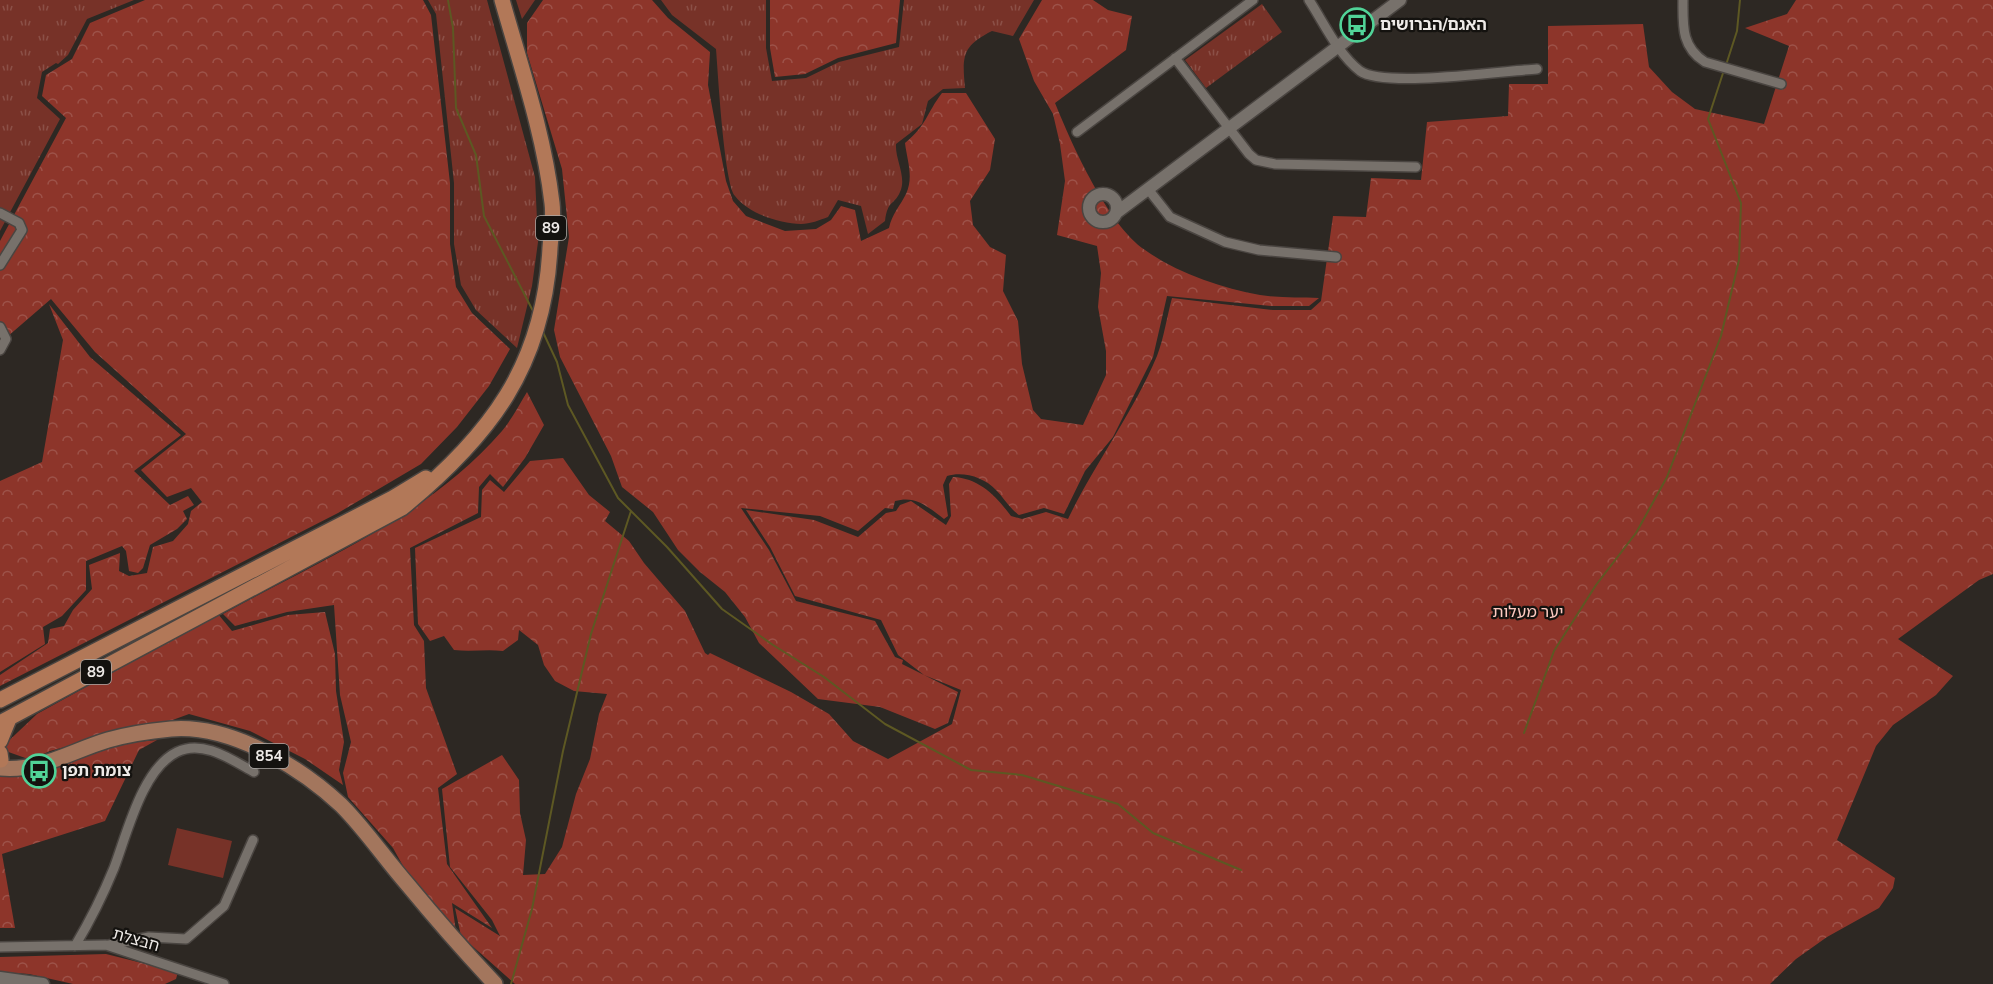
<svg xmlns="http://www.w3.org/2000/svg" width="1993" height="984" font-family="'Nunito Sans','Noto Sans Hebrew',sans-serif">
  <style>
    .grass { fill: url(#grass-tufts) }
    .forest { fill: url(#forest-crowns) }
    .garden { fill: #773228 }
    .lines { fill: none; stroke-linecap: round; stroke-linejoin: round }
    .stream { stroke: #5d5823; stroke-width: 2 }
    .minor-casing { stroke: #4a4541; stroke-width: 12 }
    .tertiary-casing { stroke: #4a4541; stroke-width: 15 }
    .primary-casing { stroke: #4a4541; stroke-width: 18 }
    .trunk-casing { stroke: #4a4541; stroke-width: 18 }
    .minor { stroke: #77716b; stroke-width: 9 }
    .tertiary { stroke: #77716b; stroke-width: 12 }
    .primary { stroke: #a3765d; stroke-width: 15 }
    .trunk { stroke: #b27858; stroke-width: 15 }
    .labels { text-anchor: middle; dominant-baseline: central; stroke-width: 4.5; stroke-linejoin: round; paint-order: stroke }
    .shield { fill: #14120f; stroke: #ada9a6; stroke-width: 1.5 }
    .shield-label { font-size: 15px; font-weight: bold; fill: #eeeae7 }
    .poi-label { font-size: 16px; font-weight: bold; fill: #eeeae7; stroke: #14120f; text-anchor: start }
    .park-label { font-size: 16px; fill: #fecac1; stroke: #14120f }
    .street-label { font-size: 16px; fill: #eeeae7; stroke: #14120f }
  </style>
  <defs>
    <pattern id="grass-tufts" width="24" height="20" patternUnits="userSpaceOnUse" patternTransform="scale(1.5)"><rect width="24" height="20" fill="#773228"/><path d="M3 7l-1-3M5 7V3M7 7l1-3M15 17l-1-3M17 17v-4M19 17l1-3" fill="none" stroke="#8b5047"/></pattern>
    <pattern id="forest-crowns" width="20" height="18" patternUnits="userSpaceOnUse" patternTransform="scale(1.5)"><rect width="20" height="18" fill="#8d352a"/><path d="M2 6a3 3 0 1 1 6 0M12 15a3 3 0 1 1 6 0" fill="none" stroke="#9d5249"/></pattern>
  </defs>
  <rect width="100%" height="100%" fill="#2d2823"/>
  <path class="grass" d="M0,0h134l-47,19 -19,36 -10,9 -2,-1 -14,9 -5,26 23,21 -60,112z
    M428,0h59l48,177 3,65 -6,44 -15,62 -41,-38 -15,-25 -7,-41v-61l-18,-169z
    M516,0h19l-13,19z
    M661,0h105v48l6,33 34,-3 33,-16 60,-15 5,-47h130l-21,36 -21,-5c-30,15 -30,25 -27,57l-22,1 -15,12 -6,23 -26,20c-1,16 11,33 4,48 -6,14 -12,7 -15,29l-17,13 -7,-28 -23,-6 -10,17c-8,3 -18,7 -27,7 -22,-1 -52,-10 -66,-28 -11,-13 -17,-124 -19,-147l-44,-34z
    M1262,4l20,28 -76,56 -21,-28z"/>
  <path class="forest" d="M145,0h278l8,15 19,168v61l6,43 16,26 38,36 -21,37 -32,41 -36,37 -83,49 -338,173v-11l48,-32 2,-14 14,-3 9,-16 19,-21 -3,-24 31,-12 -1,18 10,5 18,-3 6,-26 20,-6 15,-17 3,-13 11,-9 -11,-14 -24,9 -26,-27 45,-36 -91,-82 -44,-53 -51,44v-102l66,-123 -24,-22 4,-21 26,-16 18,-36z
    M543,0h109l16,18 42,34 -2,33 18,96 7,20 13,15 39,15 31,-2 15,-9 10,-14 14,4 6,31 28,-13c3,-14 11,-22 17,-34 8,-17 1,-34 -1,-51 22,-18 21,-29 37,-50h24l29,46 -5,31 -20,31 3,24 17,22 16,8 -3,36 15,30 4,43 11,46 8,9 42,6 23,-50v-24l-8,-44 3,-34 -4,-27 -40,-11 8,-54 -5,-37 -7,-30 -19,-33 -15,-42 23,-39h51l15,10 24,6 -6,34 -71,53c17,42 53,122 90,147 32,23 76,38 115,45 19,3 40,2 59,3l-10,8h-38l-104,-10 -14,61 -40,80 -28,34 -21,43 -20,-6 -25,7c-10,-7 -15,-17 -23,-25 -12,-13 -33,-19 -49,-14l-4,9 5,31 -4,3c-16,-12 -28,-24 -49,-18l-2,8 -8,-1 -27,23 -38,-15 -79,-8 28,42 27,51 79,20 20,36 8,3 -1,4 56,28 -10,31 -13,6 -55,-22 -62,-8 -59,-56 -14,-26 -20,-25 -25,-20 -22,-22 -25,-38 -31,-25 -11,-31 -51,-99 -6,-27 15,-93 -7,-68 -35,-116v-30z
    M770,0h130l-4,43 -58,15 -33,16 -30,3 -5,-29z
    M1796,0h197v574l-14,6 -81,59 55,37 -17,19 -43,30 -17,21 -39,94 58,38 -2,10 -14,20 -52,29 -31,22 -26,25h-1255l-54,-48 -6,-28 45,28 -8,-16 -42,-53 -8,-78 60,-34 17,25 1,33 6,27 -3,35 22,-1 17,-27 14,-53 14,-35 9,-45 8,-20 -33,-3 -19,-10 -11,-16 -6,-20 -19,-15 -1,10 -15,11c-17,-2 -31,1 -49,-1l-10,-14 -14,5 -12,-17 -3,-76 66,-31 1,-27 8,-10 14,12 26,-31 33,-3 26,37 21,17 -5,9 24,20 15,22 41,48 20,42 3,2 2,-2 81,39 38,22 24,27 35,18 64,-35 9,-34 -37,-15 -26,-20 -17,-35 -86,-24 -25,-49 -24,-37 68,10 44,17 28,-24 10,-2 4,-6 11,-4 35,24 5,-9 -2,-32 4,-7c26,1 43,19 58,39l11,3 24,-7 22,7c27,-56 65,-106 89,-163 7,-18 10,-40 15,-58l101,12h38l10,-9 12,-85 33,1 5,-39 50,2 6,-58 81,-6 1,-32h39v-58l95,-2 6,43 23,25 23,17 69,15 25,-78 -44,-18 42,-14z
    M49,304l41,53 91,78 -47,36 36,34 18,-9 6,9 -11,6 4,8 -10,10 -27,16 -7,23 -5,5 -9,-2 -3,-20 -4,-5 -36,15v29l-24,26 -19,11 2,17 -45,28v-191l42,-19 21,-122z
    M527,392l17,33 -19,33 -22,29 -13,-13 -11,13 -1,26 -68,35 4,77 10,16 2,47 31,86 -19,14 9,76 45,64 -40,-25 4,29 -39,-41 -24,-43 -45,-51 -5,-24 8,-31 -11,-47 -6,-90 -47,7 -52,14 -12,-12c99,-55 203,-96 279,-183 10,-12 17,-26 25,-39z
    M325,612l10,42 1,37 8,51 -5,28 4,15 -38,-26 -55,-28 -61,-17 -41,15 -35,5 -63,17 -19,9 -31,-11 37,-35 181,-100 14,17 56,-16z
    M157,740l-18,10 -34,71 -103,33 13,74h-15v-153c35,9 69,-17 102,-27 18,-6 37,-6 55,-8z
    M106,954l72,18 -2,7 -11,5h-92l-44,-10 -29,-2v-15z"/>
  <path class="garden" d="M177,828l55,13 -9,37 -55,-13z"/>
  <g class="lines">
    <path class="stream" d="M448,0l5,28 3,80 20,47 8,61 49,95
      M1726,65l11,-34 3,-31
      M542,330l15,32 11,43 50,93 49,49 55,62 51,36 51,32 61,47 86,46 51,5 96,29 35,29 88,37
      M1524,733l30,-82 42,-66 40,-52 31,-56 54,-141 18,-76 2,-57 -33,-84 16,-49
      M511,984l21,-75 31,-158 28,-117 40,-123"/>
    <defs>
      <path id="minor" d="M1309,0c15,23 29,54 51,71 24,17 143,0 177,-2
        M1683,0c0,25 -2,47 22,62l76,22
        M1175,58l74,96 7,6 19,4 141,3
        M1077,132l176,-132
        M1148,189l22,28 55,25 34,8 77,7
        M0,213l19,10 3,7 -22,35
        M0,327l6,12 -6,11
        M109,945l40,-8 37,2 38,-33 29,-66
        M75,946c15,-25 28,-51 39,-78 13,-34 28,-99 63,-116 26,-13 55,8 77,20
        M0,947l106,-2 118,39"/>
      <path id="tertiary" d="M1089 208a14 14 0 1 1 28 0a14 14 0 1 1-28 0Z
        M1116,213l284,-213
        M0,978l43,6"/>
      <path id="primary" d="M0,768c40,4 71,-17 108,-28 21,-6 42,-9 63,-11 59,-5 128,37 170,76 25,25 44,54 67,80 28,34 57,67 87,99"/>
      <path id="trunk" d="M0,700l393,-202 33,-20
        M0,723l402,-215c88,-72 142,-142 148,-260 1,-14 4,-30 2,-45 -8,-69 -31,-136 -50,-203
        M0,741l9,-22
        M0,753l1,7"/>
    </defs>
    <use href="#minor" class="minor-casing"/>
    <use href="#tertiary" class="tertiary-casing"/>
    <use href="#primary" class="primary-casing"/>
    <use href="#trunk" class="trunk-casing"/>
    <use href="#minor" class="minor"/>
    <use href="#tertiary" class="tertiary"/>
    <use href="#primary" class="primary"/>
    <use href="#trunk" class="trunk"/>
  </g>
  <defs>
    <symbol id="bus-ring" viewBox="-11 -11 22 22"><circle r="9.5" fill="#14120f" stroke="#51d398" stroke-width="1.5"/><path d="M-5-6H5V4H4V6H2V4H-2V6H-4V4H-5ZM-3.5-4V0h7V-4ZM-3.5 1.2v1.5H-2V1.2ZM2 1.2v1.5H3.5V1.2Z" fill="#51d398"/></symbol>
  </defs>
  <g fill-rule="evenodd">
    <use href="#bus-ring" x="1338" y="6" width="38" height="38"/>
    <use href="#bus-ring" x="20" y="752" width="38" height="38"/>
  </g>
  <g class="labels">
    <g class="shield">
      <rect x="536" y="216" width="30" height="24" rx="4.5"/>
      <rect x="81" y="660" width="30" height="24" rx="4.5"/>
      <rect x="249.5" y="744" width="39" height="24" rx="4.5"/>
    </g>
    <g class="shield-label">
      <text x="551" y="228">89</text>
      <text x="96" y="672">89</text>
      <text x="269" y="756">854</text>
    </g>
    <g class="poi-label">
      <text x="1380" y="25">האגם/הברושים</text>
      <text x="62" y="771">צומת תפן</text>
    </g>
    <g class="park-label">
      <text x="1528" y="612">יער מעלות</text>
    </g>
    <g class="street-label">
      <text transform="translate(136 940) rotate(16)">חבצלת</text>
    </g>
  </g>
</svg>
